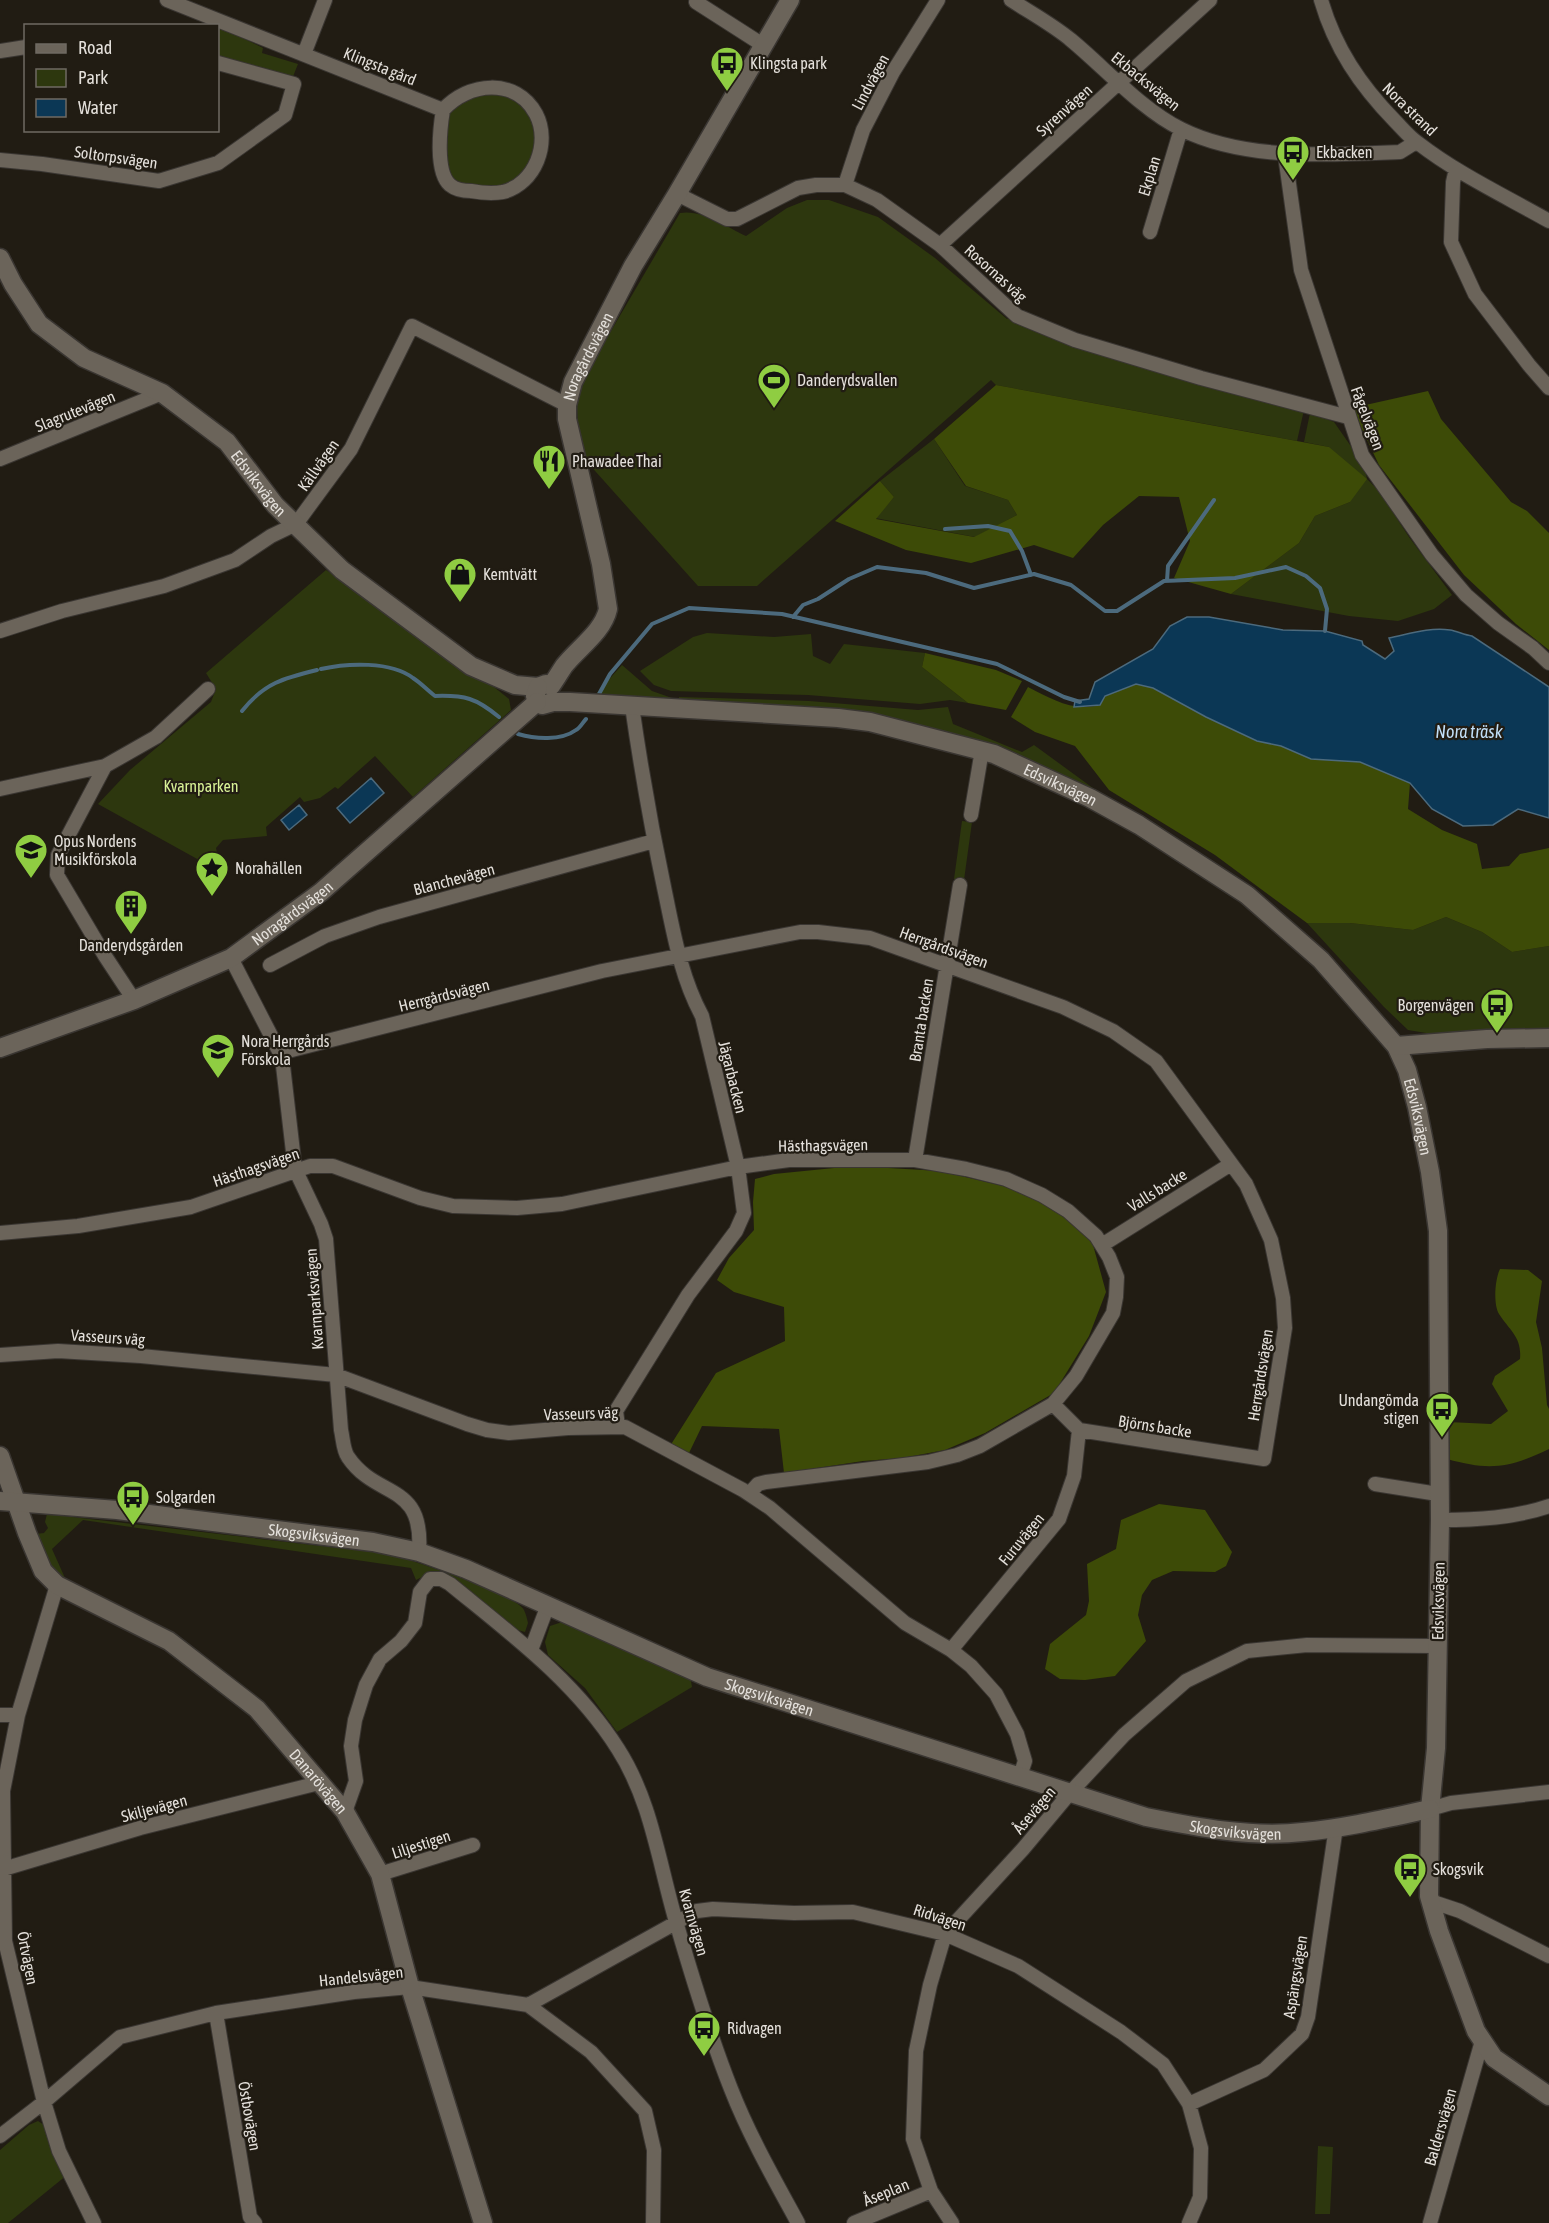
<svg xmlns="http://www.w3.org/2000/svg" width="1549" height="2223" font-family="'Asap Condensed',sans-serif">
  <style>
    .green { fill: #2d370e }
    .forest { fill: #3d4b07 }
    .water { fill: #0b3755; stroke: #4c6a7d; stroke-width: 1.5 }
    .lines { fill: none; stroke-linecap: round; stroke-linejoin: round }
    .stream { stroke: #4c6a7d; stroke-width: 4 }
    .street-casing { stroke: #3a3632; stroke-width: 16 }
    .secondary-casing { stroke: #3a3632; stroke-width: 21 }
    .street { stroke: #6b645a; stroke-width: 14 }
    .secondary { stroke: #6b645a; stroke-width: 18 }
    .labels { text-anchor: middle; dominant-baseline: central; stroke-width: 4.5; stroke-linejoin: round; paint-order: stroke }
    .poi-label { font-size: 16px; fill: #e4e0db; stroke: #211c13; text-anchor: start }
    .street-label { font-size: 16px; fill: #e4e0db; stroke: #211c13 }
    .park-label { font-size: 16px; fill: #d8f196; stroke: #211c13 }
    .water-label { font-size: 18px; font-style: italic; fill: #c1dff8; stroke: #211c13 }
  </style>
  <rect width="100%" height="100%" fill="#211c13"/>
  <path class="green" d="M218,26l45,22 -1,5 36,11 -6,15 -74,-21z
    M480,94c9,0 19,-1 27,3 31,13 39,57 13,80 -11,9 -25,11 -39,10 -10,-1 -18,-2 -26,-8 -10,-7 -12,-56 -6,-65 7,-11 20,-15 31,-20z
    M807,200h22l49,17 57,41 72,61 3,-2 22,13 36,13 236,67 -7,31 -301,-56 -5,-5 -234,206h-59l-119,-133 -2,-50 6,-19 11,-24 86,-147c22,-4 47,14 66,23l41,-28z
    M1310,413l24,9 30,43 3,14 12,12 30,46 43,58 -18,14 -36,12 -49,-5 -118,-22 68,-51 16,-27 35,-14 -21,-55 -25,-5z
    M934,439l31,47 43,14 9,15 -42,22 -100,-19 19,-21 -14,-16z
    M326,570l98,61 85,68 2,11 -98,87 -38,-41 -37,33 -3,-2 -15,11 -16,4 -4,-5 -34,30 1,9 -44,4 -7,8 3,14 -20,-2 -101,-56 32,-34 81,-68 5,-13 -10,-16z
    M707,633l67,4 37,-3 2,22 17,8 14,-20 81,9 -3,14 46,36 -18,-3 -30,4 -112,-9 -137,-4 -17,-6 -14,-14 53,-34z
    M622,665l30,26 20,7v4l-79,-5z
    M679,697l130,4 109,9 30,-3 5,17 69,28 12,-7 74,54 -115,-52 -315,-43z
    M962,821l10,1 -8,58 -10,-1z
    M1446,917l36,15 30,20 37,-6v88l-111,1 -30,-5 -24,-23 -77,-84h43l63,7z
    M47,1514l343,40c23,7 124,39 134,56 2,4 3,9 4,13l-3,9 -11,-3 -61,-51c-15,-5 -24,-5 -37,2l-5,-12 -328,-48 -31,29 13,29 -14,-9 -16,-35 9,-1 4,-5 -3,-6z
    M562,1622l128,54 2,11 -75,45 -32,-44 -37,-33 -3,-13 5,-16z
    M38,2121l6,4 23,50 -59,48h-8v-73l29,-25z
    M1318,2146l15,1 -3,67h-15z"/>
  <path class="forest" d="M996,385l333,62 38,32 -17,23 -35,14 -16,27 -68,51 -57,-16 16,-37 -11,-44 -40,-1 -36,29 -30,33 -39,-13 -63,18 -65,-13 -71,-29 45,-40 14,16 -18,22 98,18 43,-22 -9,-15 -42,-14 -32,-47z
    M1428,391l13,28 70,83 16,9 22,22v117l-33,-26 -52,-49 -85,-110 -27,-57z
    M925,653l71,17 26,11 -16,29 -38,-7 -46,-36z
    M1136,684l17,4 53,29 51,24 24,5 30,13 49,3 50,21 -2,26 34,21 35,14 5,25 27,-3 11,-12 29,-6v98l-37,6 -30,-20 -36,-15 -33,13 -63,-7h-43l-92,-68 -106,-65 -34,-44 -40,-14 -24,-15 17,-30c24,12 44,25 72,18l5,-9z
    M854,1166l86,5 63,15 54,20 33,28 16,58 -17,44 -35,57 -69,40 -40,17 -43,8 -39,3 -79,12 -5,-44 -77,-3 -14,29 -18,-9 46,-73 69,-32 -1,-34 -50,-15 -17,-12 12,-22 25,-28 -1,-28 2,-23 19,-5z
    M1500,1269l28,1 14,11 -6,41 6,26 5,57 2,4v40c-40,19 -59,22 -102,10l1,-37 43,2 17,-13 -16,-27 3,-8 25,-17c2,-22 -10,-28 -21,-45 -6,-10 -4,-35 1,-45z
    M1159,1504l46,6 27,42 -6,14 -11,6 -42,-1 -21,9 -10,15 -4,20 8,26 -31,35 -30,4 -25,-1 -15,-10 5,-25 36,-29 3,-14 -2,-37 29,-15 5,-29z"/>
  <path class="water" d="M1187,617h22l74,13 42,1 37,10 1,4 22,14 9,-8 -5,-13c20,-4 40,-11 61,-8 7,1 14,5 22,6l77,51v131l-31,-9 -25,16 -30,1 -31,-17 -22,-26 -50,-21 -49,-3 -30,-13 -24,-5 -51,-24 -53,-29 -17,-4 -31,12 -5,9 -26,2 1,-6 14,-2 6,-17 58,-33 17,-23z
    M371,778l13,15 -34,30 -13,-15z
    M299,805l8,10 -18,15 -8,-10z"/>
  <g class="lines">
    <path class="stream" d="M945,529l43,-3 22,5 12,20 9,24
      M1167,581l1,-15 46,-66
      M793,617l10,-12 15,-6 31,-20 28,-12 49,6 48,15 60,-14 37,11 34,26h12l47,-30 71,-3 51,-11 20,9 14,12 7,21 -2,22
      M321,669c26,-6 70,-8 92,9 8,5 14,12 22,18 30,-1 41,2 64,21
      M599,694l11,-20 42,-50 37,-16 93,6 215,50 67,33 16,5
      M242,711c22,-28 42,-33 75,-41
      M518,734c17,5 43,7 58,-4 4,-2 7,-8 10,-11"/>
    <defs>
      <path id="street" d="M167,0l276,110c-3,18 -8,62 7,75 6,5 14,6 21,6 11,2 21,3 32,1 32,-8 48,-49 33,-78 -20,-37 -68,-32 -93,-4
        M1011,0c20,13 42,25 60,40 34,28 71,70 110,89 64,32 150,26 219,23l16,-10
        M1321,0c14,48 39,85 74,121 7,7 14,16 23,22 40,31 87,53 131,78
        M696,2l67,43
        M0,51l26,-4
        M304,54l21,-54
        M1285,155l16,115 61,185 70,100 34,40 32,28 35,25 16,15
        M0,160l42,4 117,17 59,-18 67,-48 9,-31 -76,-21
        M1456,169l-3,13 -2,60 24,52 54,71 20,23
        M845,185l18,-55 30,-58 45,-72
        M677,194l50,25h10l61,-31 18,-3h29l32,15 63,45 77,71 58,24 126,38 147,39
        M1150,232l31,-103
        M940,245l270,-245
        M0,459l162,-66
        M0,631l62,-20 102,-25 71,-26 36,-24 25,-12 55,-75 61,-123 155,79
        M0,789l105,-23
        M971,815l11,-65
        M231,958l51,99 13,112 26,55 5,15 15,191c2,8 2,20 7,27 29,43 76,24 71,95
        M270,965l55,-29 54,-19 275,-76
        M134,1000l-29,-44 -48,-81 1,-20 47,-89 51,-29 52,-48
        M280,1053l322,-82 198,-39h18l52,6 193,69 50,24 43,30 90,123 25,56 12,58 2,30 -21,131 -185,-29 -26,-26
        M915,1160l45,-275
        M0,1233l78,-7 113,-19 119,-41h23l87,32 33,8 64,2 45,-4 176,-37 51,-7h126l51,9 40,10 36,16 26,16 28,25 13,21 8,20 -1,20 -3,16 -37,63 -23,28 -73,42 -23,9 -29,7 -162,20 -8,2 -9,10
        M1102,1245l129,-81
        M0,1355l58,-4 83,5 195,19 131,49 20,6 22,3 59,-5 57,-1 118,63 27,18 135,115 46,27 20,16 25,28 21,40 8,27 -5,15
        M618,1426l-2,-15 72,-116 48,-64 8,-18 -6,-46 -36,-151c-21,-39 -28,-81 -37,-124 -13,-61 -24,-123 -33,-186
        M1375,1484l63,10
        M1440,1520c37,0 74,-2 109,-14
        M57,1585l-39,130 -15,76 2,150 39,161 15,49 35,72
        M531,1650l17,-45
        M951,1650l108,-131 15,-43 5,-46
        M0,1715h18
        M1430,1809l21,-6 98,-11
        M345,1812l11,-31 -5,-35 4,-26 11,-35 14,-26 21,-18 14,-18 5,-31 10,-13h11l9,5c61,50 125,97 168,165 34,53 41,116 59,176 16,55 33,111 54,164 18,46 43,90 67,134
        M0,1870l140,-42 179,-45
        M380,1874l93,-29
        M1430,1901l30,10 89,45
        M528,2005l169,-94 16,-2 81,4 59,-1 92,22 73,32 103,66 42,32 26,40 12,44 -1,49 -11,26
        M216,2013l34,204 5,6
        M1189,2104l75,-34 38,-36 6,-17 28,-190
        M0,2136l44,-34 76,-65 96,-24 138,-21 56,-5 118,18 63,47 54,59 9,39 -1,73
        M854,2223l77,-32
        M952,2223l-21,-32 -18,-52 3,-88 14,-66 15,-51 78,-85 46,-55 55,-59 62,-54 61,-30 60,-6 129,1
        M1430,2223l52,-182"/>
      <g id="secondary">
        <path id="s1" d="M0,258l13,26 26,40 45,34 78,35 65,49 48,63 67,65 129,96 44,19 23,2 8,-3"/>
        <path id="s2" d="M551,686c5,-7 9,-14 13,-20 14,-18 39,-34 44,-57l-7,-45 -34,-145v-14l6,-23 60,-116 44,-72 113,-194"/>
        <path id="s3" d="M538,687l-3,9 2,6 5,3 11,-3h17l268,16 32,4 124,32 96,44 49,27 108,70 74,65 75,86 11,24 10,37 13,65 8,59 2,289 -4,228 -6,61 -1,87 10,35 37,100 18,27 55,38"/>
        <path d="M1396,1046l91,-7 62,-1"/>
        <path id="s4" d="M0,1048l134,-48 97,-42 90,-66 216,-190"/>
        <path id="s5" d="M0,1456l27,77 16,38 14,14 112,56 88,68 88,103 35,62 30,113 73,236"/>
        <path id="s6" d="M0,1501l117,9 256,32 46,10 47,17 241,108 439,140c50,10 105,21 157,15 43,-4 85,-14 127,-23"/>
      </g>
    </defs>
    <use href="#street" class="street-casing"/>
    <use href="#secondary" class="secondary-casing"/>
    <use href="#street" class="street"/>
    <use href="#secondary" class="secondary"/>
  </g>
  <defs>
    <symbol id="bus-pin" viewBox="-11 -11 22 30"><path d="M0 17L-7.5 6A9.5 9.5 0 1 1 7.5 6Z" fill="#8fcd42" stroke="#211c13"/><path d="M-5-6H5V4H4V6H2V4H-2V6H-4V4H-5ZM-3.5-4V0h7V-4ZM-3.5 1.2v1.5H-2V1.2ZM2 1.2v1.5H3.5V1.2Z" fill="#111"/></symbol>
    <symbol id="stadium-pin" viewBox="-11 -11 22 30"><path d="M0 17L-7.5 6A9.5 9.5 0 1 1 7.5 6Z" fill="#8fcd42" stroke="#211c13"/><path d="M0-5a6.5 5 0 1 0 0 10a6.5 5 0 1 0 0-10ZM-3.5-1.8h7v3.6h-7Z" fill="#111"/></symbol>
    <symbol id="restaurant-pin" viewBox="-11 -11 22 30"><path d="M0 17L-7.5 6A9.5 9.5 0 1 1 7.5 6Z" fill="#8fcd42" stroke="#211c13"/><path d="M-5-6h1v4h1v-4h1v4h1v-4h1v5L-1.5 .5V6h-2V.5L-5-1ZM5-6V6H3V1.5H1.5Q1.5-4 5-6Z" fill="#111"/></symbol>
    <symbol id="shop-pin" viewBox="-11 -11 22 30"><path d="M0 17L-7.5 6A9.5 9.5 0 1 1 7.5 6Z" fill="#8fcd42" stroke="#211c13"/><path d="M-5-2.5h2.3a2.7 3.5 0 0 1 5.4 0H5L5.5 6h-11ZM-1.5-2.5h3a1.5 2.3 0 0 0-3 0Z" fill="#111"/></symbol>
    <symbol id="school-pin" viewBox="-11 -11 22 30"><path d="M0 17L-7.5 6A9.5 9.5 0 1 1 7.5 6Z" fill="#8fcd42" stroke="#211c13"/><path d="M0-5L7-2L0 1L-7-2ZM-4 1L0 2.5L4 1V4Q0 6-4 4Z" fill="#111"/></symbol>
    <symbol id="sight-pin" viewBox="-11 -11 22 30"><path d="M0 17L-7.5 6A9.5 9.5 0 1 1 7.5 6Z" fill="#8fcd42" stroke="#211c13"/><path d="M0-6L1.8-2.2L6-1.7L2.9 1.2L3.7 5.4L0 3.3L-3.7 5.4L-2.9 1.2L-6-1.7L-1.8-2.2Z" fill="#111"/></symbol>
    <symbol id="building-pin" viewBox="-11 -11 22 30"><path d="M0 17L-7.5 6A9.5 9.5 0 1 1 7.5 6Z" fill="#8fcd42" stroke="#211c13"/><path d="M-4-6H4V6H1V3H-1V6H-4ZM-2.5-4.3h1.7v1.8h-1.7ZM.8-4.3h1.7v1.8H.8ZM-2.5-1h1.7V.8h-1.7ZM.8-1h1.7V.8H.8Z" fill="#111"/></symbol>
  </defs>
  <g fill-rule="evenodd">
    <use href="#bus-pin" x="708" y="44" width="38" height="52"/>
    <use href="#bus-pin" x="1274" y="133" width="38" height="52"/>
    <use href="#stadium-pin" x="755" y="361" width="38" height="52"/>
    <use href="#restaurant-pin" x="530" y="442" width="38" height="52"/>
    <use href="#shop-pin" x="441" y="555" width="38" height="52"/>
    <use href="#school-pin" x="12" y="831" width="38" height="52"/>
    <use href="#sight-pin" x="193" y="849" width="38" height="52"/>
    <use href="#building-pin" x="112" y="887" width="38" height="52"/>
    <use href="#bus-pin" x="1478" y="986" width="38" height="52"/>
    <use href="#school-pin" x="199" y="1031" width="38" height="52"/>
    <use href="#bus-pin" x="1423" y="1390" width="38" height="52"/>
    <use href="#bus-pin" x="114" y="1478" width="38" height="52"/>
    <use href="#bus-pin" x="1391" y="1850" width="38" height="52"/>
    <use href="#bus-pin" x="685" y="2009" width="38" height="52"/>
  </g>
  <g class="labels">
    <g class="poi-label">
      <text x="750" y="63">Klingsta park</text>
      <text x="1316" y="152">Ekbacken</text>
      <text x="797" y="380">Danderydsvallen</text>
      <text x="572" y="461">Phawadee Thai</text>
      <text x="483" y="574">Kemtvätt</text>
      <text x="54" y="841">Opus Nordens<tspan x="54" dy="18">Musikförskola</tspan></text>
      <text x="235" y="868">Norahällen</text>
      <text x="131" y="945" text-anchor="middle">Danderydsgården</text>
      <text x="1474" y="1005" text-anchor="end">Borgenvägen</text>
      <text x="241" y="1041">Nora Herrgårds<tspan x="241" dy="18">Förskola</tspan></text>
      <text x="1419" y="1400" text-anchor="end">Undangömda<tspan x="1419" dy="18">stigen</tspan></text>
      <text x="156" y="1497">Solgarden</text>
      <text x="1433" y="1869">Skogsvik</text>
      <text x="727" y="2028">Ridvagen</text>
    </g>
    <g class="street-label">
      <text transform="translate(380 66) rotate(22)">Klingsta gård</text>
      <text transform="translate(1146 81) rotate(39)">Ekbacksvägen</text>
      <text transform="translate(870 82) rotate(-62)">Lindvägen</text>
      <text transform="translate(1410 109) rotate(44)">Nora strand</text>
      <text transform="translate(1064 110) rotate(-42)">Syrenvägen</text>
      <text transform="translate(116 157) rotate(8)">Soltorpsvägen</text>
      <text transform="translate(1149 176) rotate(-73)">Ekplan</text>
      <text transform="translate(996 273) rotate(42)">Rosornas väg</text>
      <text stroke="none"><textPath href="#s2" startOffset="358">Noragårdsvägen</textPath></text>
      <text transform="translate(75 411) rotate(-22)">Slagrutevägen</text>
      <text transform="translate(1368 418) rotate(69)">Fågelvägen</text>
      <text transform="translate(318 465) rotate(-55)">Källvägen</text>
      <text stroke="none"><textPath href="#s1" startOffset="352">Edsviksvägen</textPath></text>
      <text stroke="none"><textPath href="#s3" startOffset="552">Edsviksvägen</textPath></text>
      <text transform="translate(454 879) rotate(-15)">Blanchevägen</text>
      <text stroke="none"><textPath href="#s4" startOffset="324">Noragårdsvägen</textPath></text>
      <text transform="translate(944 947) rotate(20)">Herrgårdsvägen</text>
      <text transform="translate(444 995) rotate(-14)">Herrgårdsvägen</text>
      <text transform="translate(921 1020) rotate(-81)">Branta backen</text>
      <text transform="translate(733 1077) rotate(76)">Jägarbacken</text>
      <text stroke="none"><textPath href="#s3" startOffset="1056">Edsviksvägen</textPath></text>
      <text transform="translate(823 1145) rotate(-1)">Hästhagsvägen</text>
      <text transform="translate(256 1167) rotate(-19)">Hästhagsvägen</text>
      <text transform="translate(1157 1190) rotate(-32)">Valls backe</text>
      <text transform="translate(314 1299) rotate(-94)">Kvarnparksvägen</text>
      <text transform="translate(108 1337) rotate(4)">Vasseurs väg</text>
      <text transform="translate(1260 1375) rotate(-81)">Herrgårdsvägen</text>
      <text transform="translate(581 1413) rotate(-2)">Vasseurs väg</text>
      <text transform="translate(1155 1426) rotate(9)">Björns backe</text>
      <text stroke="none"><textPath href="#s6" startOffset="316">Skogsviksvägen</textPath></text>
      <text transform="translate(1021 1539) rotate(-51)">Furuvägen</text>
      <text transform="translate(1438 1601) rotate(-89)">Edsviksvägen</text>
      <text stroke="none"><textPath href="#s6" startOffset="802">Skogsviksvägen</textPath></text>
      <text stroke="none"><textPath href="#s5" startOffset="474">Danarövägen</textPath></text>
      <text transform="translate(154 1808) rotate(-15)">Skiljevägen</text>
      <text transform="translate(1034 1810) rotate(-50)">Åsevägen</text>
      <text stroke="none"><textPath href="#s6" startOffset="1288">Skogsviksvägen</textPath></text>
      <text transform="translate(421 1844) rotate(-18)">Liljestigen</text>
      <text transform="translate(940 1917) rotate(18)">Ridvägen</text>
      <text transform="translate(694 1922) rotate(74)">Kvarnvägen</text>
      <text transform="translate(28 1958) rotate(79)">Örtvägen</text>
      <text transform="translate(361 1976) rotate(-6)">Handelsvägen</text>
      <text transform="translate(1295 1977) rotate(-81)">Aspängsvägen</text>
      <text transform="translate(250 2116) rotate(80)">Östbovägen</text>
      <text transform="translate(1440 2127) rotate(-74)">Baldersvägen</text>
      <text transform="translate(886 2192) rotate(-22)">Åseplan</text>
    </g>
    <g class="park-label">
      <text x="201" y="786">Kvarnparken</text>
    </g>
    <g class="water-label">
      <text x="1469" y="731">Nora träsk</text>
    </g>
  </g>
  <rect x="24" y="24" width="195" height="108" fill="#211c13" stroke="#6f6a63" stroke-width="1.5"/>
  <rect x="36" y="44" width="30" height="9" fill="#6b645a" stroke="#6f6a63" stroke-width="1.5"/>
  <text x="78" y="54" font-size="18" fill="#e4e0db">Road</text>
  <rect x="36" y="69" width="30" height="18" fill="#2d370e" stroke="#6f6a63" stroke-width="1.5"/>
  <text x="78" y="84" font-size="18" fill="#e4e0db">Park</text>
  <rect x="36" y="99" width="30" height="18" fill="#0b3755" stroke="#6f6a63" stroke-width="1.5"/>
  <text x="78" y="114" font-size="18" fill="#e4e0db">Water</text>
</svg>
